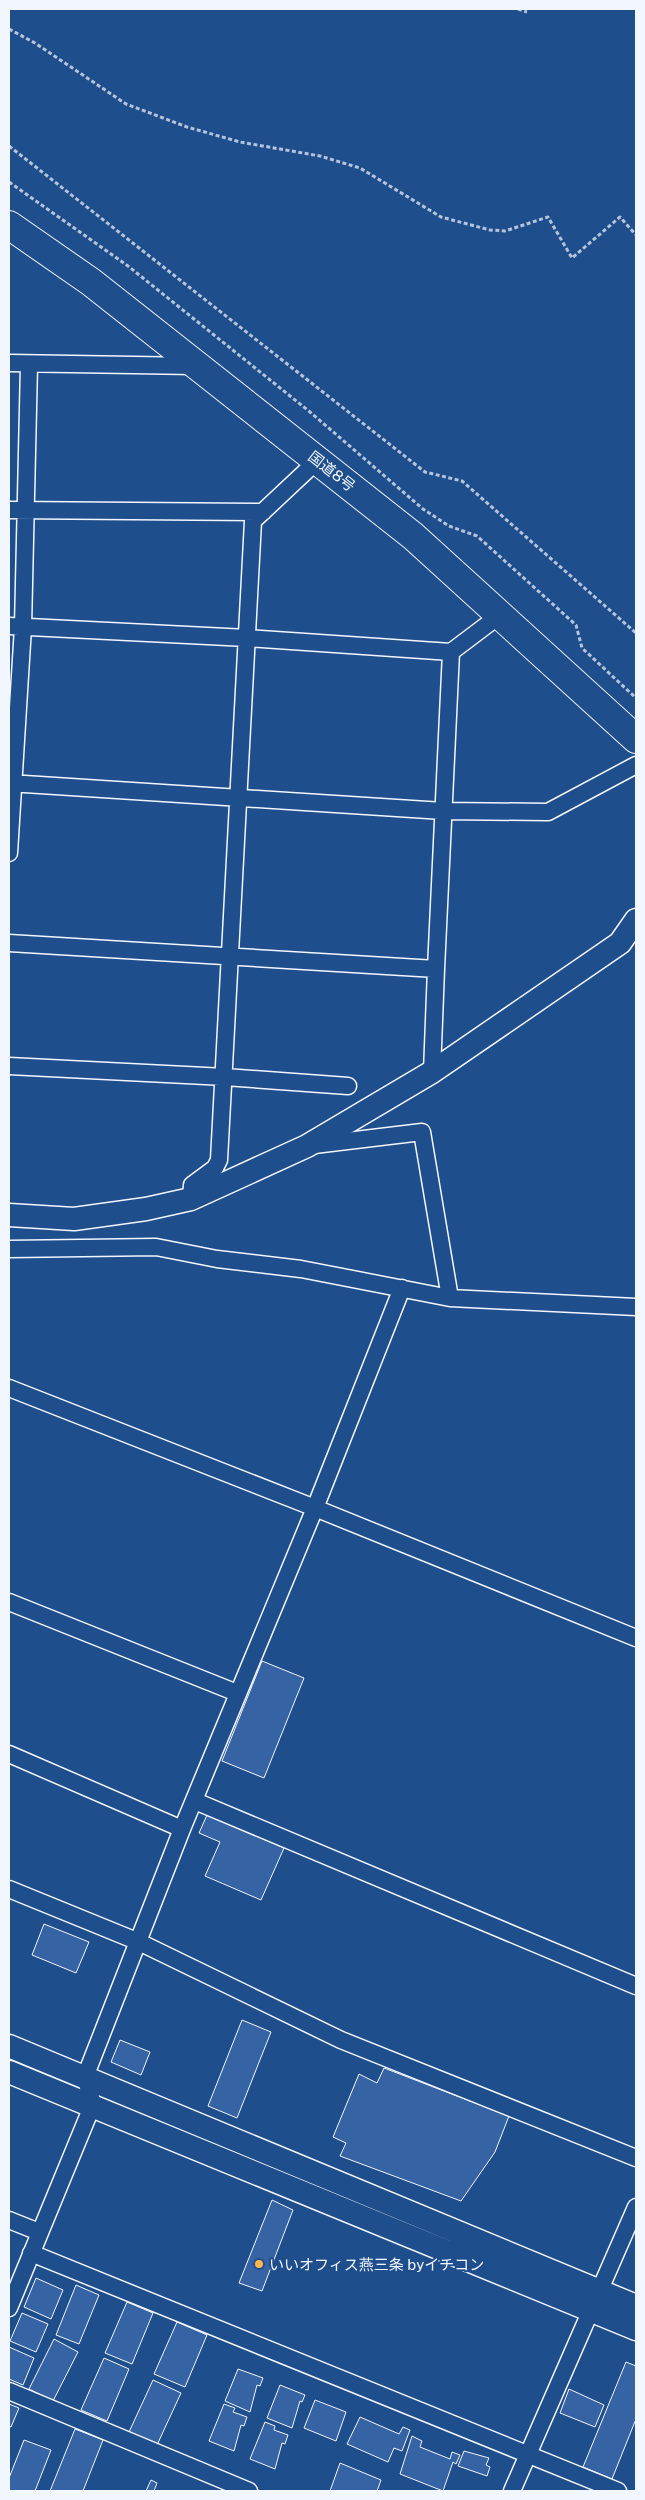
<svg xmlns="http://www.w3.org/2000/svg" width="645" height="2500" font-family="'Public Sans','Noto Sans JP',sans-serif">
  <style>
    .building { fill: #3563a3; stroke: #f2f6ff }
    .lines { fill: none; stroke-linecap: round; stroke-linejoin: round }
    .street-casing { stroke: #f2f6ff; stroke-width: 19 }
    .secondary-casing { stroke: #f2f6ff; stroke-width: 25 }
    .highway-casing { stroke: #f2f6ff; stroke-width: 30 }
    .path { stroke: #b3c4dc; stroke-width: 3; stroke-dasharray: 4 2.5; stroke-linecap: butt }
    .street { stroke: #1f4e8c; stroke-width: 16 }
    .secondary { stroke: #1f4e8c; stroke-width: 22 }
    .highway { stroke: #1f4e8c; stroke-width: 28 }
    .poi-dot { fill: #ffb74d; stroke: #1f4e8c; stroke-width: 2 }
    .labels { text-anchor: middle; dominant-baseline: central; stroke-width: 4; stroke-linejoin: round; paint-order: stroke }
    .street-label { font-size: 15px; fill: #f2f6ff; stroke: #1f4e8c }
    .poi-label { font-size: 15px; fill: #f2f6ff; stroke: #1f4e8c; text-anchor: start }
  </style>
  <rect width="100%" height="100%" fill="#1f4e8c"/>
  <path class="building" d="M262,1661l42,17 -40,100 -42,-17z
    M207,1815l77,33 -23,52 -56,-24 15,-34 -21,-9z
    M44,1924l45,18 -13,31 -44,-18z
    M242,2020l29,12 -34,86 -29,-12z
    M120,2040l30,12 -9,23 -30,-13z
    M384,2068l125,48 -14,36 -34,49 -121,-45 6,-13 -13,-6 26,-63 18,9z
    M272,2200l21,10 -31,81 -23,-8z
    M36,2278l27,12 -12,29 -27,-12z
    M76,2285l23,10 -20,49 -23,-9z
    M127,2302l26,11 -21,51 -27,-11z
    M22,2313l26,11 -12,28 -26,-11z
    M177,2322l30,13 -22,52 -31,-13z
    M54,2339l24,13 -25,49 -24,-12z
    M9,2347l25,11 -11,27 -14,-6z
    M104,2358l25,11 -22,52 -26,-11z
    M626,2362l10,4v53l-24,60 -29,-12z
    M238,2369l25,9 -3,8 -3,-1 -7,27 -25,-11z
    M153,2380l28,13 -24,52 -28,-13z
    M280,2385l25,10 -3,7 -2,-1 -8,27 -25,-10z
    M569,2389l35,16 -9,22 -35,-14z
    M315,2400l31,12 -10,29 -32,-13z
    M9,2404l10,4 -8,19 -2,-1z
    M224,2404l11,4 -2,4 14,5 -3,9 -3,-1 -7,26 -25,-10z
    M360,2417l39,17 4,-7 7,3 -8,21 -8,-3 -6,14 -41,-18z
    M265,2422l10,4 -1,4 14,5 -3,9 -3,-1 -7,26 -25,-10z
    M75,2429l28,11 -20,51h-33z
    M412,2436l10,5 -2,6 30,12 2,-7 8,3 -4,9 -3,-2 -10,29 -43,-17z
    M24,2440l27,10 -16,41h-26v-13z
    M464,2451l25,7 -3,7 4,2 -3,9 -29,-10z
    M340,2463l41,17 -4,11h-47z
    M151,2480l6,3 -3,8h-8z"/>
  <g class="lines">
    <defs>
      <path id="street" d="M9,363l186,3
        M9,510l254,2
        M9,626l238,12 204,14 49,-37
        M9,783l434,28 105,1 88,-47
        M9,853l14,-226 6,-262
        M9,943l427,26 15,-317
        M9,1066l216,11 123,9
        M432,1072l4,-103
        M314,1145l108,-13 28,166
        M191,1199l1,-14 23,-17 4,-8 34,-639 65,-61
        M9,1249l147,-2 61,12 84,10 149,29 186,9
        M9,1388l306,120 321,130
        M9,1602l228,91
        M9,1754l173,75
        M195,1801l441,185
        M9,1889l130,53 202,98 295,118
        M9,2220l30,12
        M31,2253l587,238
        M9,2308l84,-204 -8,-27 97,-248 133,-321 87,-220
        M9,2391l240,100
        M512,2491l124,-284"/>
      <path id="secondary" d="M9,1215l65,4 72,-10 45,-10 116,-53 125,-74 188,-129 16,-23
        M9,2046l627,260
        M9,2072l627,257"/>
      <path id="highway" d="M9,225l82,57 322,254 223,203"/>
    </defs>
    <use href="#street" class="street-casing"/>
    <use href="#secondary" class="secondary-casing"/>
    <use href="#highway" class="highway-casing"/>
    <path class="path" d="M518,9l9,3
      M9,29l26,14 91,61 61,23 53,15 80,14 40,12 81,49 49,13 15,1 43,-14 24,41 48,-41 16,18
      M9,146l416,326 37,9 174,152
      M9,182l119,84 182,146 113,97 26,17 28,10 99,89 6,23 54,50"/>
    <use href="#street" class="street"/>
    <use href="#secondary" class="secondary"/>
    <use href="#highway" class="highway"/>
  </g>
  <circle class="poi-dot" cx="259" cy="2264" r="5"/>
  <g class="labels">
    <g class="street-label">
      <text transform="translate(332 471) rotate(38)">国道8号</text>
    </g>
    <g class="poi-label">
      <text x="269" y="2264">いいオフィス燕三条 byイチコン</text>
    </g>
  </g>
  <rect width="645" height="2500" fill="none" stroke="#f2f6ff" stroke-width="20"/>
</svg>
